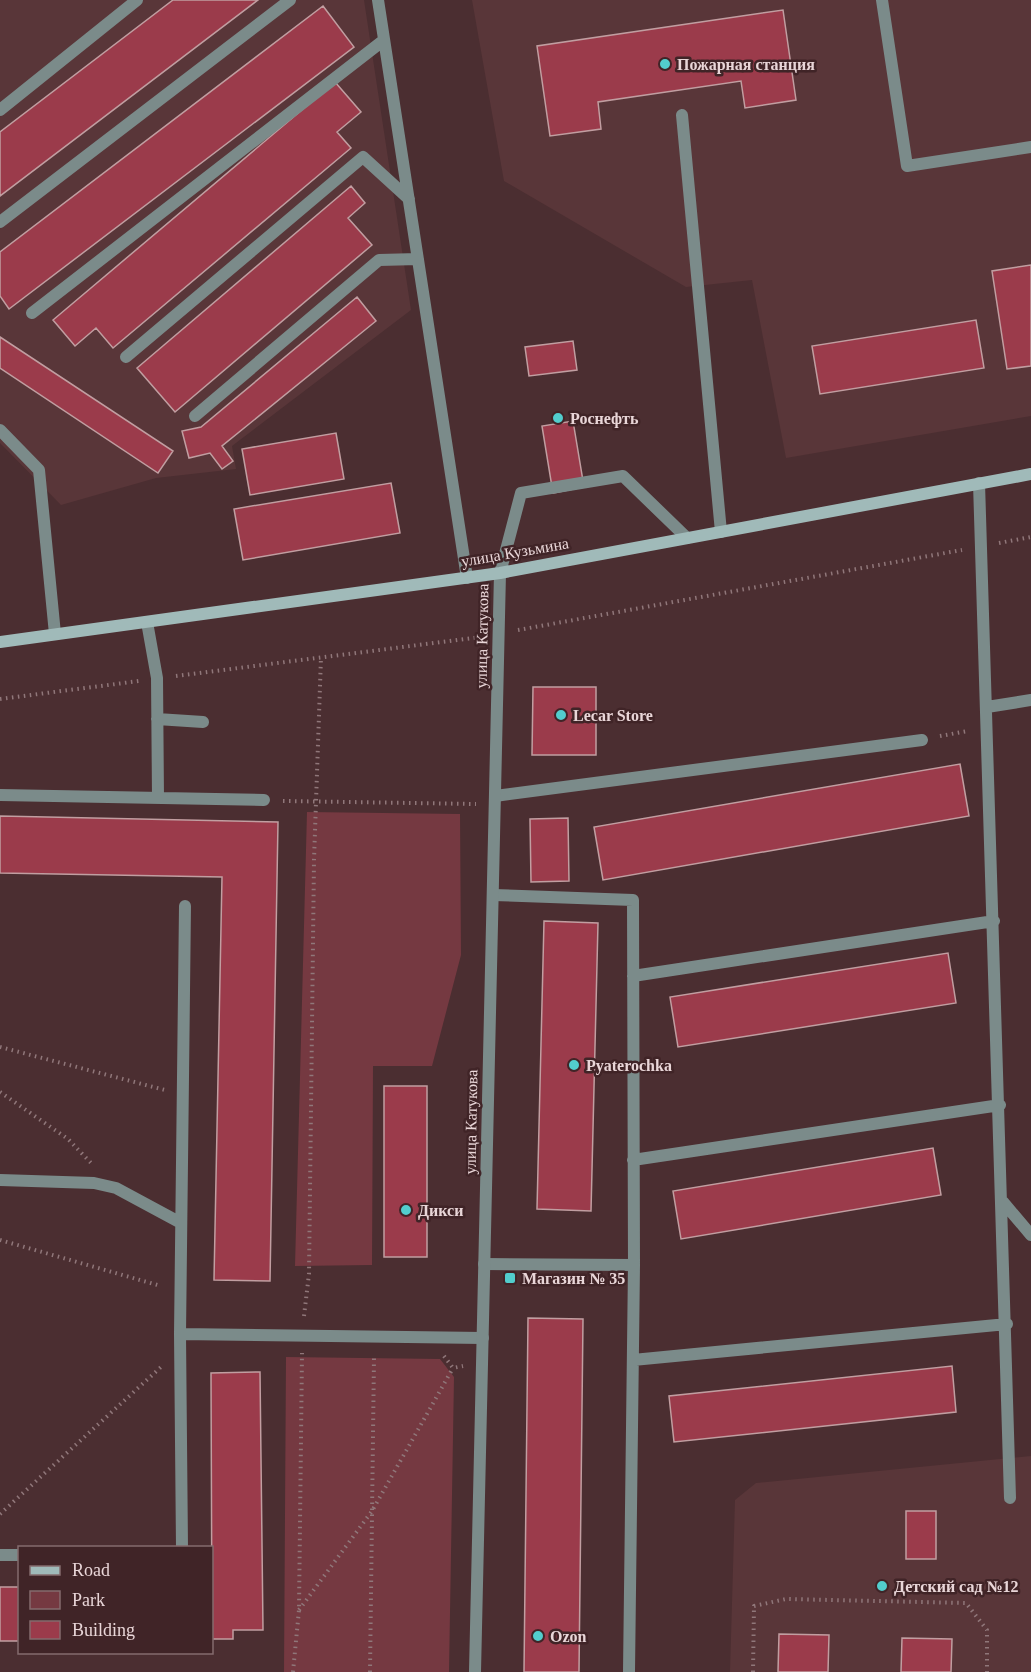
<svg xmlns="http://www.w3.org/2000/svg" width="1031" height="1672" font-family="Georgia,serif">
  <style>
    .built { fill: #593639 }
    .green { fill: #753941 }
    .building { fill: #9b3b4b; stroke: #c19ea1; stroke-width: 1.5 }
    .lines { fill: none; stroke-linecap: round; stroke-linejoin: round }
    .path { stroke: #90777a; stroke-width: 4; stroke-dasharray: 1.5 4.5; stroke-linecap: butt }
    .service { stroke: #7b8b8a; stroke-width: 12 }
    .tertiary { stroke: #7b8b8a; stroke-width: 12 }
    .secondary { stroke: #a0bab9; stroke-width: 12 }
    .poi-dot { fill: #52cdcd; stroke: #402427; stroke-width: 2 }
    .labels { text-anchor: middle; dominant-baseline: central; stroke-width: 5; stroke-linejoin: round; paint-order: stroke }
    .poi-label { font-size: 16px; font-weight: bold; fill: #e9d6d8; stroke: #402427; text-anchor: start }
    .street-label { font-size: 16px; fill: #e9d6d8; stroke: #402427 }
  </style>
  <rect width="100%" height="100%" fill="#4b2e31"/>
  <path class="built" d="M0,0h364l47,310 -179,136 4,23 -80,9 -95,27 -61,-62z
    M472,0h559v416l-245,42 -34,-178 -66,7 -182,-106z
    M1031,1456v216h-301l5,-172 21,-17z"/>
  <path class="green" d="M307,812l153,2 1,141 -29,111h-59l-1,199 -77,1z
    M286,1357l154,2 14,18 -5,295h-165z"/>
  <path class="building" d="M173,0h85l-258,196v-64z
    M323,6l31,41 -345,262 -9,-13v-44z
    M783,10l13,90 -51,8 -4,-27 -143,21 3,27 -51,7 -13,-90z
    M335,82l26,30 -24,20 14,16 -238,200 -17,-20 -21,18 -22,-26z
    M351,186l14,17 -17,15 24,27 -197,167 -38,-44z
    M1031,265v101l-24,3 -15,-98z
    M357,297l19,24 -154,125 11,15 -11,8 -12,-16 -21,5 -7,-27 19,-4z
    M976,320l8,48 -164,26 -8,-48z
    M0,337l173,114 -15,22 -158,-105z
    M573,341l4,29 -48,6 -4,-29z
    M573,421l11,66 -31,6 -11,-67z
    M336,433l8,46 -94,16 -8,-46z
    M391,483l9,50 -157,27 -9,-51z
    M533,687h63v68h-64z
    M960,764l9,52 -366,64 -9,-53z
    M0,816l278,6 -8,459 -56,-1 8,-403 -222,-4z
    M568,818l1,63 -38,1 -1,-63z
    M544,921l54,2 -7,288 -54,-2z
    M948,953l8,50 -278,44 -8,-50z
    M384,1086h43v171h-43z
    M933,1148l8,47 -260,44 -8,-48z
    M528,1318l55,1 -4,353h-55z
    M952,1366l4,46 -282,30 -5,-46z
    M260,1372l3,258h-30v9h-21l-1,-266z
    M906,1511h30v48h-30z
    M0,1587h20v54h-20z
    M779,1634l50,1 -1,37h-50z
    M902,1638l50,1 -1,33h-50z"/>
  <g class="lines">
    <path class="path" d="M999,543l32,-6
      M518,630l444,-80
      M176,676l305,-39
      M0,699l139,-18
      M940,736l28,-5
      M283,801l193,3
      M0,1047l165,43
      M0,1092l68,47 24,25
      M0,1240l161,46
      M304,1316l5,-42 5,-414 7,-203
      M444,1356l9,12 10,-2
      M0,1514l161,-147
      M299,1610l73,-99 81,-143
      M293,1672l6,-62 3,-257
      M370,1672l4,-315
      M753,1672l1,-66 32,-7 180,4 21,27v42"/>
    <path class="service" d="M378,0l89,578
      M882,0l25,166 124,-19
      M0,110l137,-110
      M682,115l39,417
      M0,222l290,-222
      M32,313l352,-273
      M126,357l237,-200 46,42
      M195,416l184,-156 39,-1
      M0,430l39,40 16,164
      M979,483l31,1015
      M500,573l21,-80 102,-17 64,62
      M147,622l10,56 1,120
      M987,707l44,-7
      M157,719l46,3
      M0,795l264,5
      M495,796l427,-56
      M493,895l140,5 1,365
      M185,906l-5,428 303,4
      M633,976l361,-55
      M633,1160l367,-55
      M0,1180l94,3 22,5 65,35
      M1003,1202l28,33
      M484,1264l150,1 -5,407
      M180,1334l2,214
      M633,1360l374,-36
      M0,1555h20"/>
    <path class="tertiary" d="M475,1672l25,-1099"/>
    <path class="secondary" d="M0,642l500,-69 531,-99"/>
  </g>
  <g class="poi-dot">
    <circle cx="665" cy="64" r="6"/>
    <circle cx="558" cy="418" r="6"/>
    <circle cx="561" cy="715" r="6"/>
    <circle cx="574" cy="1065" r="6"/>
    <circle cx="406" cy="1210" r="6"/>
    <rect x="504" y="1272" width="12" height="12" rx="3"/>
    <circle cx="882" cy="1586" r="6"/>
    <circle cx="538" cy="1636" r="6"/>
  </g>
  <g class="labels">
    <g class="poi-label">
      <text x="677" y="64">Пожарная станция</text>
      <text x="570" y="418">Роснефть</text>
      <text x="573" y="715">Lecar Store</text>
      <text x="586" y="1065">Pyaterochka</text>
      <text x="418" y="1210">Дикси</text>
      <text x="522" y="1278">Магазин № 35</text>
      <text x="894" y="1586">Детский сад №12</text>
      <text x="550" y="1636">Ozon</text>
    </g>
    <g class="street-label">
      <text transform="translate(515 552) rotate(-10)">улица Кузьмина</text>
      <text transform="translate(482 636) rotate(-89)">улица Катукова</text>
      <text transform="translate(471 1122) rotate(-89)">улица Катукова</text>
    </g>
  </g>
  <rect x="18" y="1546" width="195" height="108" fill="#402427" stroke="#846b6e" stroke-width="1.5"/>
  <rect x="30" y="1566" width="30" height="9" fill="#a0bab9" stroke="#846b6e" stroke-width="1.5"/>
  <text x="72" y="1576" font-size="18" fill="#e9d6d8">Road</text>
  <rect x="30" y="1591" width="30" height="18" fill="#753941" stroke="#846b6e" stroke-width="1.5"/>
  <text x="72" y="1606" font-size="18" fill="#e9d6d8">Park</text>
  <rect x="30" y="1621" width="30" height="18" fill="#9b3b4b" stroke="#846b6e" stroke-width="1.5"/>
  <text x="72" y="1636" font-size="18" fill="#e9d6d8">Building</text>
</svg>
